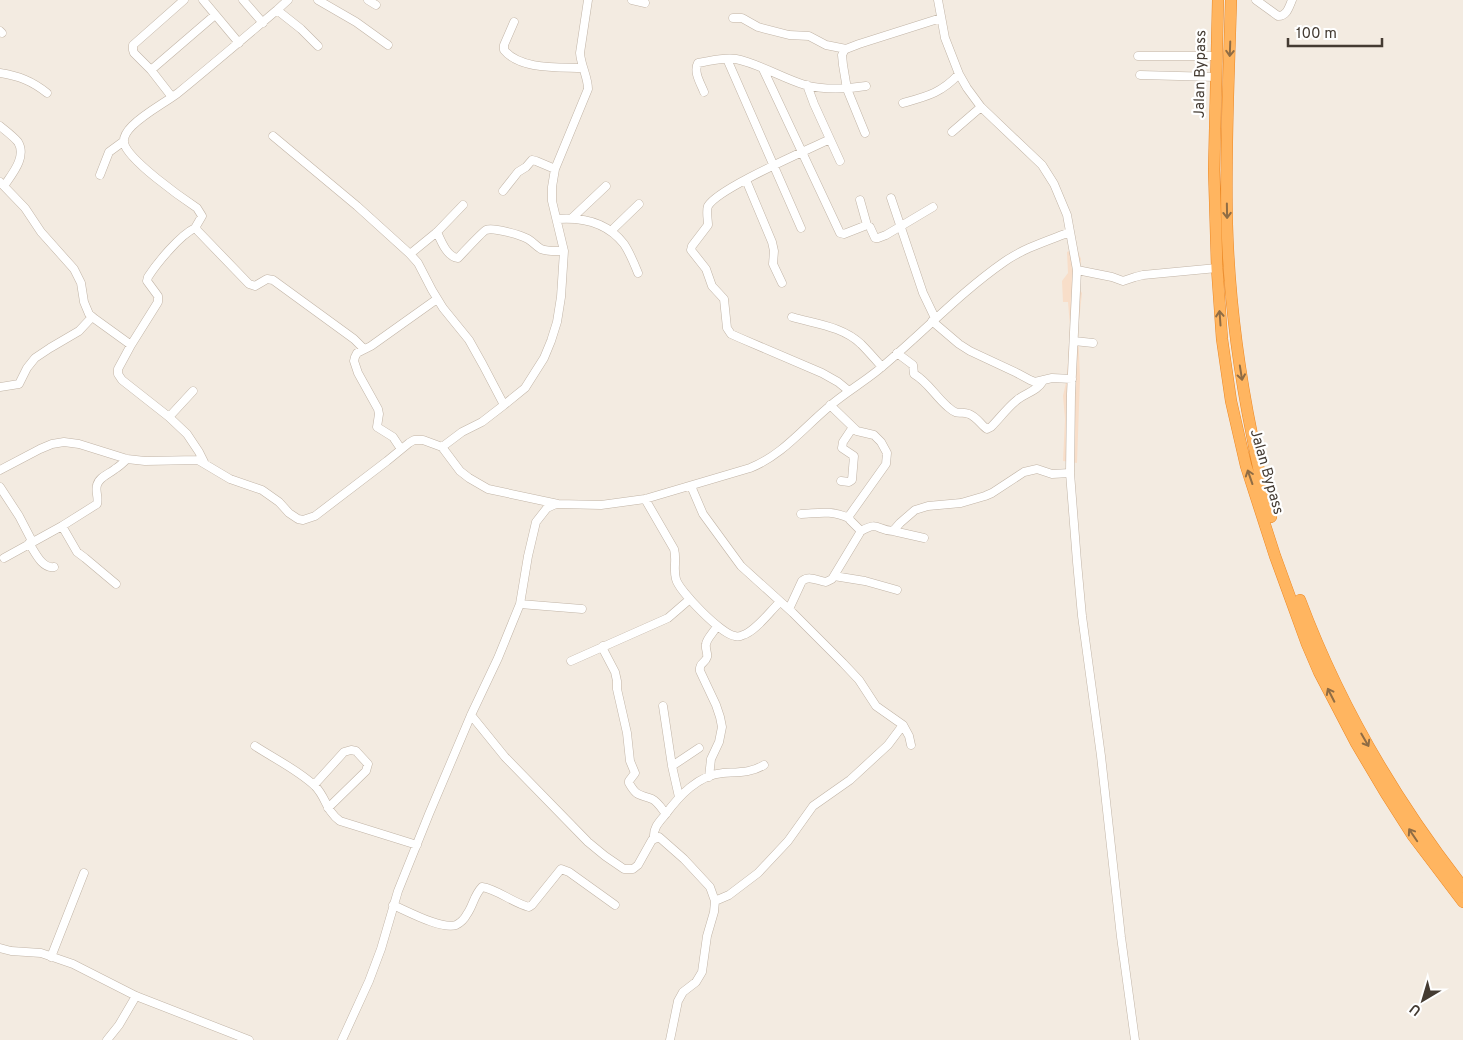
<svg xmlns="http://www.w3.org/2000/svg" width="1463" height="1040" font-family="Overpass,sans-serif">
  <style>
    .commercial { fill: #f8dec9 }
    .lines { fill: none; stroke-linecap: round; stroke-linejoin: round }
    .minor-casing { stroke: #c1b4a6; stroke-width: 9 }
    .highway-casing { stroke: #ec8722; stroke-width: 12 }
    .minor { stroke: #fff; stroke-width: 8 }
    .highway { stroke: #ffb560; stroke-width: 11 }
    .oneway { stroke: #8f6c44 }
    .labels { text-anchor: middle; dominant-baseline: central; stroke-width: 4.5; stroke-linejoin: round; paint-order: stroke }
    .street-label { font-size: 15px; fill: #443b32; stroke: #fff }
  </style>
  <rect width="100%" height="100%" fill="#f3ebe1"/>
  <path class="commercial" d="M1076,247l5,12 -2,30 3,4 -4,36 2,49 -3,85 -14,-2 2,-42 -2,-23 4,-18 3,-52 -2,-24h-5l-1,-21 6,-8 -1,-21z"/>
  <g class="lines">
    <defs>
      <path id="minor" d="M203,0l36,43
        M243,0l20,23
        M318,0l38,22 32,23
        M368,0l8,5
        M632,0l13,3
        M938,0l7,38 14,36 8,14 14,19 61,58 12,19 13,31 10,55 -6,124 -1,79 7,89 5,54 19,140 20,181 14,103
        M1256,0l22,16c9,0 11,-9 14,-16
        M277,10l24,19 17,17
        M733,18h9l16,9 31,8 20,1 17,9 20,4
        M514,22l-10,23v5c16,20 55,17 78,18
        M0,31l2,2
        M1138,56h78
        M727,59l74,169
        M763,69l77,164 4,1 23,-9 3,2 5,11h3l8,-3 47,-28
        M151,70l64,-55
        M0,73c19,3 32,8 47,20
        M1140,75l77,2
        M807,85l7,19 26,57
        M704,92c-3,-8 -11,-20 -6,-29 13,-2 25,-6 38,-4 24,5 46,19 69,26 18,5 43,4 61,1
        M172,97l-21,-27 -17,-17 -1,-3v-5l51,-45
        M903,103c25,-7 38,-10 56,-29
        M0,126c6,5 13,10 18,16 9,15 -6,32 -14,44
        M952,132l29,-25
        M865,133l-18,-44 -4,-24 -1,-10 2,-4 2,-2 13,-5 82,-26
        M273,136l84,70 53,48 8,9 14,27 11,18 26,32 14,25 21,40
        M830,139c-22,11 -112,49 -122,67 -2,5 0,14 0,19l-16,21 -1,4 15,19 6,17 12,13 3,29 4,6 9,4 82,35 16,9 11,9
        M100,175l9,-23 15,-11
        M746,180l26,62 2,9 -1,13 9,19
        M0,182l25,26 16,24 33,37 7,14 3,19 5,12 6,5 36,26
        M503,191l15,-19 8,-5 6,-7 4,1 19,8
        M891,198l32,95 12,25
        M860,200l7,25
        M572,218l34,-32
        M557,219c26,-2 50,3 67,25 6,9 10,19 14,29
        M195,228l7,-12 -5,-8c-15,-10 -69,-48 -73,-65 -1,-6 4,-13 8,-17 13,-13 31,-22 46,-33 33,-27 66,-55 99,-83l11,-10
        M611,231l28,-27
        M437,232c4,9 10,25 21,26 4,-4 25,-27 28,-28 7,-3 35,5 42,9 5,3 8,7 13,10 7,3 15,2 23,2
        M410,254l27,-22 26,-27
        M1077,270l35,7 11,4 12,-4 8,-2 74,-7
        M792,317c23,7 50,9 69,27 7,7 14,15 21,23
        M932,321l27,23 11,7 47,22 13,7 5,2 17,-4 20,1
        M1074,341l19,2
        M897,353l16,12 1,9c14,8 21,22 34,33 11,10 12,3 21,7 8,3 12,11 18,15l4,-2c9,-9 16,-19 26,-27 10,-8 19,-8 26,-19
        M0,387l19,-3 8,-16 8,-10 15,-10 29,-17 13,-14
        M830,405l27,26 17,4 7,7 6,11 -1,11 -37,52 1,4 11,11
        M169,417l24,-26
        M442,447l20,-15 20,-10 22,-17 21,-17 19,-30 7,-17 6,-19 4,-25 3,-46 -12,-50v-14l3,-18 33,-80c0,-12 -7,-23 -8,-36l8,-53
        M401,449l-8,-12 -16,-10 2,-13 -1,-5 -20,-36 -4,-12 1,-4 2,-4 14,-7 66,-47
        M204,462l-5,-10 -12,-18 -18,-17 -47,-37 -4,-6v-5l13,-24 27,-43v-6l-11,-15 1,-4c9,-14 32,-42 47,-49l54,56 6,2 12,-7 6,1 81,59 10,10
        M0,470l40,-21 12,-5 12,-2 15,2 48,15 18,2 53,-1 32,19 32,11 17,12 10,11 9,6 5,1 12,-4 72,-55 22,-18 5,-3h9l19,7 18,24 9,7 19,11 70,15 43,1 44,-6 105,-31c33,-13 54,-41 81,-63 14,-12 31,-22 46,-34 43,-35 81,-77 127,-109 20,-14 43,-21 66,-30
        M841,481l8,1 3,-2 2,-24 -12,-8 1,-6 10,-15
        M691,486l12,28 38,52 52,47 50,50 16,17 17,26 27,19 6,11 2,9
        M0,487l19,29 13,25
        M645,499l29,50c3,10 -1,20 2,30 3,12 46,56 59,57 3,1 6,0 8,-1 13,-4 27,-24 37,-33
        M801,514c20,-1 28,-4 48,4
        M62,526l15,26 8,6 31,26
        M893,531l31,7
        M29,543c6,9 13,26 25,24
        M4,558l58,-32 35,-22c2,-7 -2,-12 0,-19 2,-8 12,-11 18,-16 5,-3 9,-7 12,-10
        M834,576l31,5 32,9
        M520,604l62,5
        M789,609l13,-28c8,-6 16,0 24,1l6,-3 29,-48c18,-10 15,-1 32,0l7,-8 15,-13 13,-4 33,-3 24,-7 7,-3 32,-21 13,-3 15,5 18,-1
        M603,646l1,5 11,21 2,9v8l10,44 3,28 5,12 -6,8v2c8,14 10,11 23,16 6,3 10,10 14,15
        M571,661l97,-43 22,-19
        M663,706l9,60 7,31
        M471,715l34,42 83,85 17,14 19,13h9l5,-4 14,-25 7,-3 25,22 26,28 5,14 -1,11 -7,24 -5,36 -6,10 -13,10 -5,9 -8,39
        M255,746c20,13 43,24 60,40 11,11 11,25 25,35l77,24
        M672,766l27,-18
        M709,777l2,-18 8,-17 3,-15 -2,-10 -4,-12 -16,-34c-1,-9 5,-7 7,-14 1,-4 -2,-8 -1,-13 1,-6 8,-12 11,-18
        M314,785l30,-33 7,-2 5,1 12,13 -2,7 -38,37
        M654,838c-1,-10 5,-16 11,-23 14,-19 33,-40 58,-42 15,-1 28,0 41,-8
        M715,901l14,-6 29,-22 30,-32 25,-35 37,-26 38,-35 15,-20
        M393,905c14,6 49,25 63,20 4,-2 9,-7 11,-11 6,-8 7,-19 15,-27 15,2 31,16 47,20l3,-2 29,-36 8,3 46,33
        M0,948l11,3 30,2 32,11 63,32 113,44
        M51,957l33,-84
        M107,1040l12,-15 17,-29
        M342,1040l27,-59 12,-32 17,-58 31,-77 42,-99 27,-57 22,-54 8,-48 8,-34 11,-14 9,-4"/>
      <path id="highway" d="M1218,0l-4,170 3,98 5,71 9,62 15,65 29,90 32,88 12,28 37,71 29,49 28,44 50,66
        M1231,0c-2,75 -6,149 -4,224 2,71 11,142 25,211 5,28 11,55 19,82
        M1300,600c39,104 95,200 163,287"/>
    </defs>
    <use href="#minor" class="minor-casing"/>
    <use href="#highway" class="highway-casing"/>
    <use href="#minor" class="minor"/>
    <use href="#highway" class="highway"/>
  </g>
  <defs><path id="oneway-shaft" d="M-6 0H5M1.5-3L5.5 0L1.5 3" fill="none" stroke-width="1.6" stroke-linecap="round" stroke-linejoin="round" transform="scale(1.25)"/></defs>
  <g class="oneway">
    <use href="#oneway-shaft" transform="translate(1230 49) rotate(92)"/>
    <use href="#oneway-shaft" transform="translate(1227 211) rotate(89)"/>
    <use href="#oneway-shaft" transform="translate(1220 318) rotate(-94)"/>
    <use href="#oneway-shaft" transform="translate(1241 373) rotate(81)"/>
    <use href="#oneway-shaft" transform="translate(1250 477) rotate(-109)"/>
    <use href="#oneway-shaft" transform="translate(1331 695) rotate(-117)"/>
    <use href="#oneway-shaft" transform="translate(1365 740) rotate(60)"/>
    <use href="#oneway-shaft" transform="translate(1413 835) rotate(-124)"/>
  </g>
  <g class="labels">
    <g class="street-label">
      <text transform="translate(1201 74) rotate(-89)">Jalan Bypass</text>
      <text transform="translate(1266 472) rotate(74)">Jalan Bypass</text>
    </g>
  </g>
  <g transform="translate(1423 1000) rotate(218)" stroke="#ffffff" stroke-width="4" paint-order="stroke">
  <path d="M0-4L9 19L0 12L-9 19Z" fill="#443b32"/>
  <text y="-8" font-size="14" font-weight="bold" text-anchor="middle" fill="#443b32">U</text>
  </g>
  <path d="M1288 38v8h94v-8" fill="none" stroke="#443b32" stroke-width="2.5"/>
  <text x="1296" y="38" font-size="15" fill="#443b32" stroke="#ffffff" stroke-width="4" paint-order="stroke">100 m</text>
</svg>
